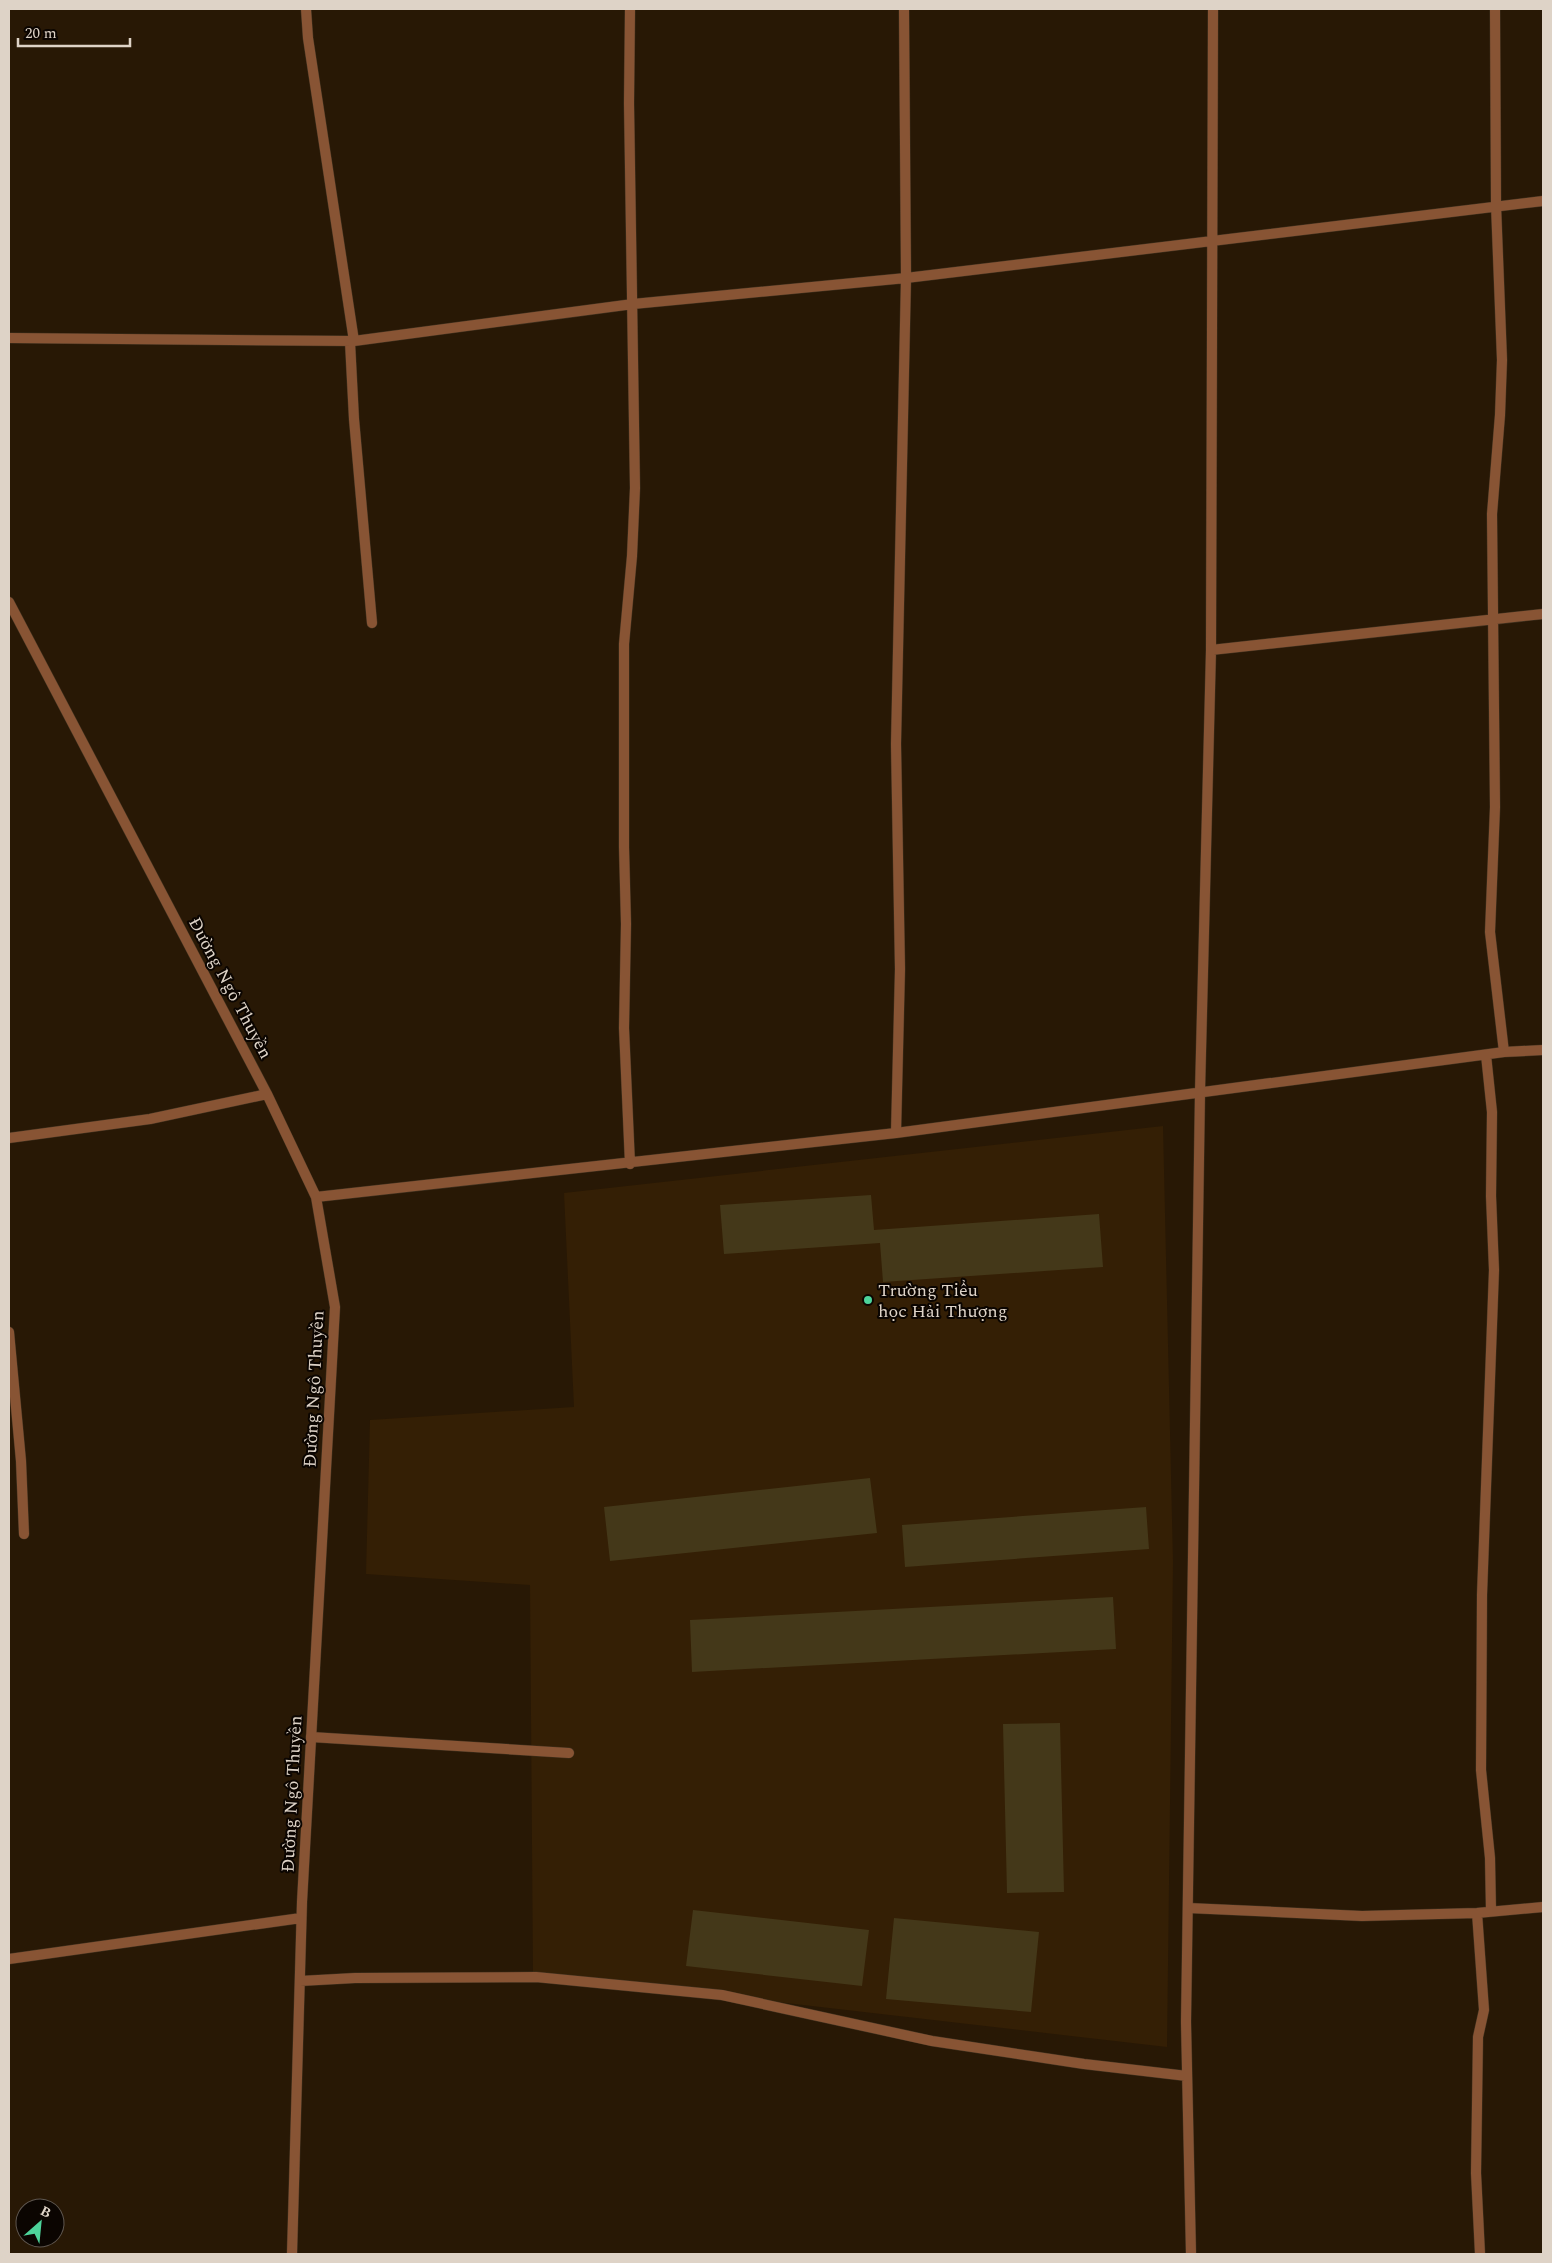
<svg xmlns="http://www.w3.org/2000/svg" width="1552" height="2263" font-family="Spectral,serif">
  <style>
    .built { fill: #341f05 }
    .building { fill: #443819 }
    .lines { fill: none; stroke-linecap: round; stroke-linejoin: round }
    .lane-casing { stroke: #413220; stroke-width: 11 }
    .street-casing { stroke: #413220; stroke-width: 11 }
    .lane { stroke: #885434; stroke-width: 10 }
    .street { stroke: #885434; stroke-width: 10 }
    .poi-dot { fill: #4dd39a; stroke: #0b0501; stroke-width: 2 }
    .labels { text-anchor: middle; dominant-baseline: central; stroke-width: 4; stroke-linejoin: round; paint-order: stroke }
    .street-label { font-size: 18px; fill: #ded3c7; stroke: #0b0501 }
    .poi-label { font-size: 18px; fill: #ded3c7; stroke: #0b0501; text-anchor: start }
  </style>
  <rect width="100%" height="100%" fill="#281805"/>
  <path class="built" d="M1163,1126l10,436 -6,485 -634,-73 -3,-389 -164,-11 4,-154 204,-13 -10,-214z"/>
  <path class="building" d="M871,1195l3,35 225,-16 4,53 -220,15 -3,-39 -156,11 -4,-49z
    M870,1478l7,55 -267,28 -6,-54z
    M1146,1507l3,42 -244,18 -3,-42z
    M1113,1597l3,52 -424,23 -2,-52z
    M1060,1723l4,169 -57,1 -4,-169z
    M693,1910l176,20 -7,56 -176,-20z
    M894,1918l145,14 -8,80 -145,-13z"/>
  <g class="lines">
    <defs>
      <path id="lane" d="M311,1737l258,16"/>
      <path id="street" d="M306,9l2,29 46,303 -4,1 4,77 18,204
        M1495,9l1,196 6,155 -2,55 -8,99 3,293 -5,125 14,120
        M9,338l345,3 279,-37 273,-26 637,-77
        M9,602l258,492 49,103 19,110 -33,595 -10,352
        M1211,650l332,-36
        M1486,1055l6,57 -1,84 3,74 -12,325 -1,175 9,88 1,53
        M896,1133l4,-164 -4,-225 10,-466 -2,-269
        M9,1138l141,-19 117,-25
        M630,1164l-6,-136 2,-104 -2,-77v-203l8,-88 3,-68 -6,-385 1,-94
        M316,1197l580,-64 608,-81 39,-2
        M9,1332l12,129 3,73
        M1188,1908l174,8 115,-3 66,-6
        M1477,1913l7,97 -6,27 -2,136 4,81
        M9,1959l292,-41
        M300,1981l55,-3 181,-1 186,18 210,46 152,23 103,12
        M1191,2254l-5,-232 14,-930 11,-442 2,-641"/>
    </defs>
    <use href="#lane" class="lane-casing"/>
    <use href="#street" class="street-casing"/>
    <use href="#lane" class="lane"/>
    <use href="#street" class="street"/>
  </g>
  <circle class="poi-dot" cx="868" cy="1300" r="5"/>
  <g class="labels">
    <g class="street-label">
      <text transform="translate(230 988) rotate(62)">Đường Ngô Thuyền</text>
      <text transform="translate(314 1389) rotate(-87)">Đường Ngô Thuyền</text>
      <text transform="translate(292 1794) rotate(-87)">Đường Ngô Thuyền</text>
    </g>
    <g class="poi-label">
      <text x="878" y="1290">Trường Tiểu<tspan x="878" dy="21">học Hải Thượng</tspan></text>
    </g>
  </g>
  <rect width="1552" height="2263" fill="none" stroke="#ded3c7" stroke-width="20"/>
  <g transform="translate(40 2223) rotate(27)"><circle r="24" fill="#0b0501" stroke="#5f5750"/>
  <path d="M0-4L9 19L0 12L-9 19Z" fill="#4dd39a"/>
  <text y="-8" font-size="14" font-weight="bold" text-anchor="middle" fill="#ded3c7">B</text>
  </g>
  <path d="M18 38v8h112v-8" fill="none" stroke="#ded3c7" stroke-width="2.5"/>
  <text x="25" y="38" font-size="15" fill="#ded3c7" stroke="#0b0501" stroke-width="4" paint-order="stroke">20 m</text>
</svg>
